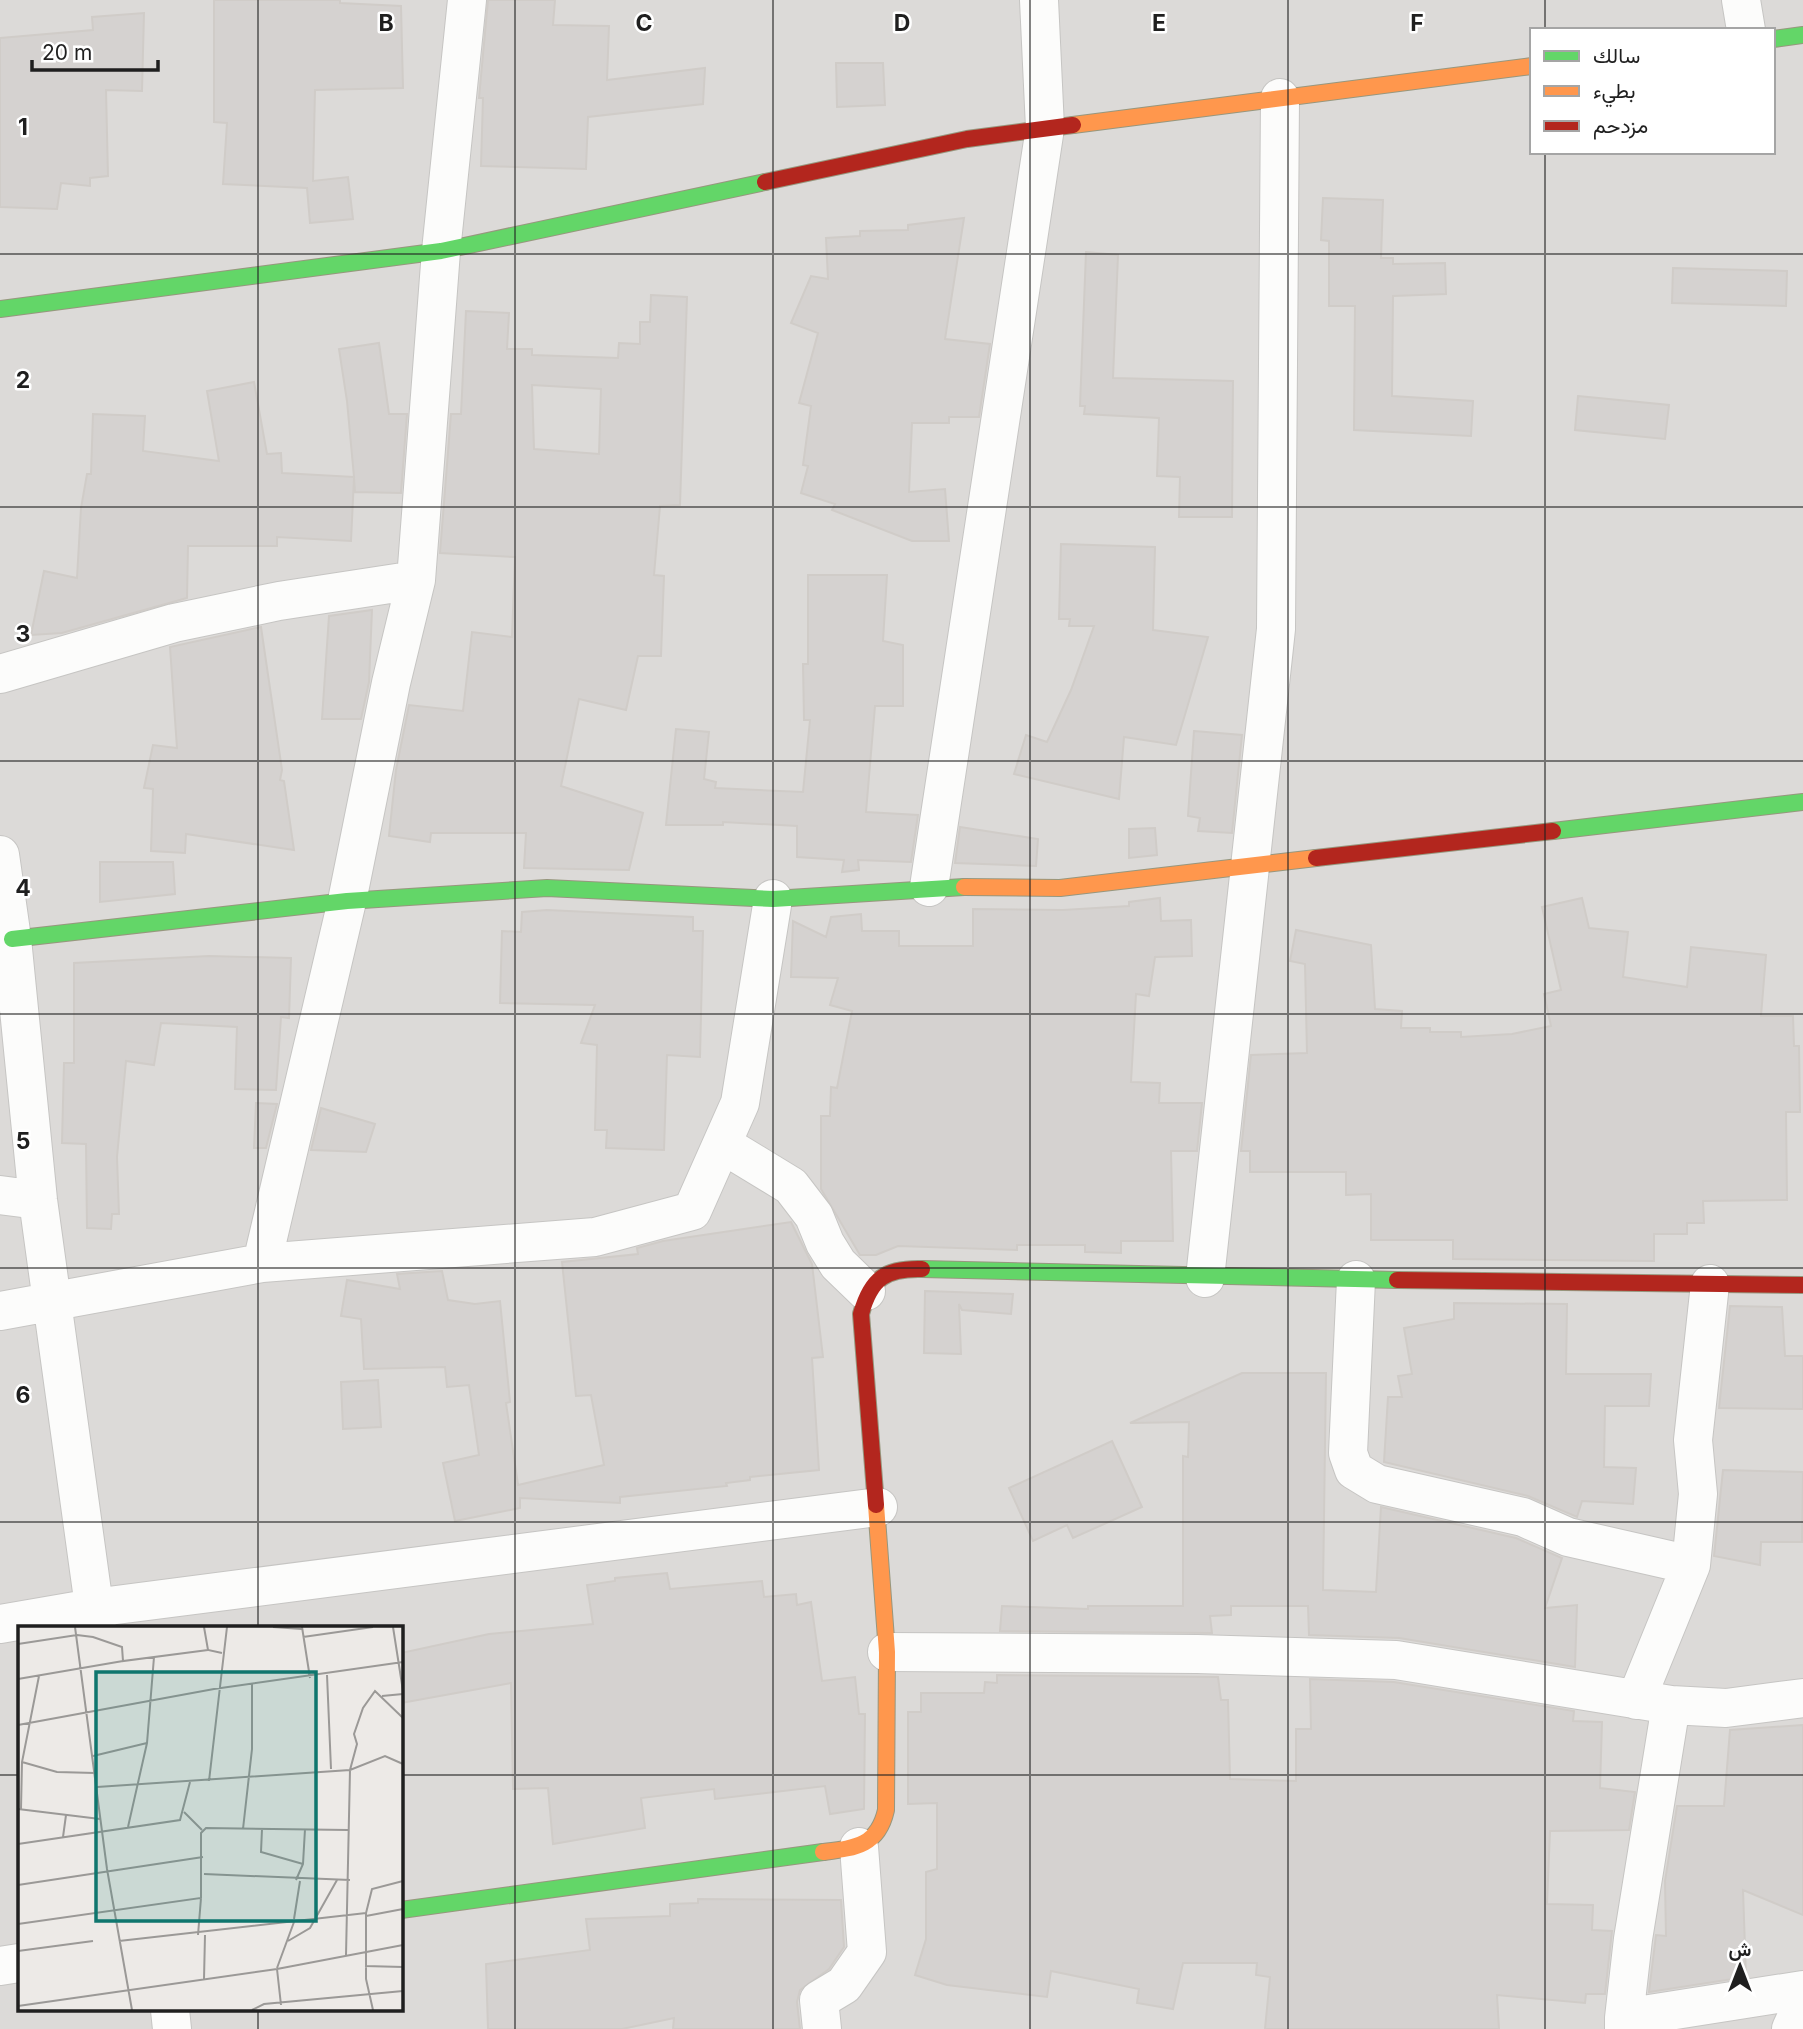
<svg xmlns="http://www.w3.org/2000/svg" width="1803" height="2029" font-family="Inter,Vazirmatn,sans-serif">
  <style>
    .residential { fill: #dcdad8; fill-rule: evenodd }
    .building { fill: #d5d2d0; stroke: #d0ccc8; stroke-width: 2; fill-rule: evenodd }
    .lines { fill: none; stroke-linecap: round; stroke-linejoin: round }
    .street-casing { stroke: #c6c5c3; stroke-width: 40 }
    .fast-casing { stroke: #97977e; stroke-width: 18 }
    .slow-casing { stroke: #97977e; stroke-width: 18 }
    .jam-casing { stroke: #97977e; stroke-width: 18 }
    .street { stroke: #fcfcfb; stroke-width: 38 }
    .fast { stroke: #63d668; stroke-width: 16 }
    .slow { stroke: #ff974d; stroke-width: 16 }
    .jam { stroke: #b3261e; stroke-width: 16 }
    .grid { fill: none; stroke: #1f1f1f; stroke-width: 2; stroke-opacity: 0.55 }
    .inset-road { fill: none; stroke: #9b9997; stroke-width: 2 }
    .view { fill: #0f766e; fill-opacity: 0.15; stroke: #0f766e; stroke-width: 3.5 }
    .inset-edge { fill: none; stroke: #1f1f1f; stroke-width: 3.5 }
    .grid-label { font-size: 23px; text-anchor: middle; font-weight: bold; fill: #1f1f1f; stroke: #fff; stroke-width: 5; stroke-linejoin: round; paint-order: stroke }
  </style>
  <rect width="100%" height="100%" fill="#edeae7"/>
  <path class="residential" d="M0,0h1803v2029h-1803zM1532,30h241v122h-241zM19,1628h382v382h-382z"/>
  <path class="building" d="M214,0h126v3l61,3 2,82 -88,2 -2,91 35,-4 5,42 -43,4 -3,-35 -84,-4 4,-61 -13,-1z
    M488,0h67l-2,25 56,1 -2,54 98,-12 -2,36 -115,13 -2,52 -105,-3 2,-68h-4z
    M144,13l-2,78 -36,-1 2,86 -18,2v8l-29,-3 -4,26 -57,-2v-169l93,-8 -1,-13z
    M836,63h47l2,42 -48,2z
    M1323,198l60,2 -2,58h12v6l52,-1 1,31 -53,2 -1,100 81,5 -2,35 -117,-6 1,-124h-26v-65l-8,-1z
    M964,218l-19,121 45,5 -11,73h-30v6h-37l-3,69 36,-3 4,52h-37l-80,-31 3,-6 -34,-11 7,-27 -5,-1 8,-59 -12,-3 19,-70 -27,-10 20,-47 17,3 -2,-41 34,-2v-5l48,-1v-5z
    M1086,252l32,3 -5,123 120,3 -1,136h-53l1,-40 -23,-1 2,-58 -75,-4 1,-8h-5z
    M1673,268l114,3 -1,35 -114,-3z
    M651,295l36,2 -7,208 -20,1 -6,69 10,1 -3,80h-23l-12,54 -47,-11 -18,87 82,27 -14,57 -105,-2 2,-35h-95l-1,9 -41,-6 7,-66 13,-65 54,6 9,-79 40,5 3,-80 -75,-4 11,-139h10l5,-103 43,2 -2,36h25v6l86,3 1,-15 21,1v-22h10zM532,385l69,4 -2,65 -65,-5z
    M379,343l10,71h18l-6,79 -46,-1 -1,-14 -3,63 -74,-4v9h-89l-1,52 -125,35 -31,2 13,-64 33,7 4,-70 6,-34h4l2,-60 52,2 -2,35 76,10 -12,-70 47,-9 13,72 14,-1 1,20 72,4 -7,-76 -8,-52z
    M1578,396l91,9 -4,34 -90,-9z
    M1061,544l94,3 -2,83 55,7 -32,108 -52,-8 -5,62 -105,-25 12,-39 21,7 24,-52 23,-64h-25l1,-7h-11z
    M808,575h79l-4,66 20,4v61h-28l-9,106 52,3 -7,47 -53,-2 1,10 -17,2 2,-12 -47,-3v-31l-74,-4v3h-57l10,-96 33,3 -5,47 12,3 -1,6 88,4 7,-72h-6l-1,-56h5z
    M372,610l-3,72 -8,37h-39l7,-103z
    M261,627l21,143 -2,10 4,1 10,69 -108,-16 -1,19 -34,-2 2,-62 -9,-1 9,-43 24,3 -7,-101z
    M1194,731l48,4 -10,98 -34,-2 2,-13 -12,-2z
    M960,827l78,12 -2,27 -81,-3z
    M1155,828l2,27 -28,3v-29z
    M100,862h73l2,32 -75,8z
    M1160,898l1,23 30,-1 1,36 -37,1 -6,39 -13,-2 -5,88 29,1 -1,20h43l-5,48h-26l2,90h-52v12l-36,-1v-7h-68v5l-119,-4 -22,9h-16l-39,-66v-73h9l1,-29 6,1 15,-77 -22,-6 8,-27 -47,-1 2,-56 33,16 5,-20 30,-3 1,17h37v15h74v-37l90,1 66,-4v-4z
    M1582,898l7,30 39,4 -5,45 64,10 4,-40 75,8 -5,61h32l1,30h5l1,66h-14l1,88 -84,1 1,22h-17v11h-33v27l-201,-2v-19h-82v-46l-25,1v-23h-96v-21h-9l10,-96 56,-2 -2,-89 -15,-3 6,-31 75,15 4,64 27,2 -1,17h29v4h31v5l51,-3 39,-8 -7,-32 17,-4 -19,-83z
    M547,910l146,7v14h10l-3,126 -33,-2 -3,95 -58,-2 1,-18h-12l2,-85 -16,-2 14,-38 -95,-2 2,-72 19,1 1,-20z
    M209,956l82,2 -2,60 -8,-1 -5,73 -41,-1 2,-62 -76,-4 -7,42 -28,-4 -9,96 2,57h-7l-1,15 -24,-1 -1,-84 -24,-1 2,-80h10v-100z
    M256,1103l21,1 -11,44h-12z
    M321,1108l54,16 -9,28 -55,-2z
    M791,1222l21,42 11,93 -11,1 7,112 -69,7v3l-24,3 1,3 -107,11v6l-100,-5v10l-65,13 -12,-58 36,-8 -10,-70 -22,2 -2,-20 -81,2 -3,-50 -20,-3 6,-36 53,9 -3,-15 45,-3 6,29 27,4 25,-3 10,101 -4,1 12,82 86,-20 -13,-70 -15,1 -14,-134 76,-8 -1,-6 26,-7z
    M925,1291l88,3 -2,20 -49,-4 -3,-6 2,50 -37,-1z
    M1454,1303l113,1 -1,70h85l-2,32h-44l-1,61 32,1 -3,36 -51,-3 -5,16 -49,-21 -144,-34 4,-65h14l-4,-21 14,-2 -8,-46 50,-9z
    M1730,1306l52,1 3,49h18v53l-84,-1z
    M1242,1373h84l-3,217 53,2 5,-85 135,31 46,20 -17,50 32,-3 -2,62 -176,-29 -90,-3 -1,-29h-77v9l-21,1 2,17 -212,-2 2,-25 86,3v-3h95v-150l5,1 1,-35 -59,1z
    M378,1380l3,47 -38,2 -2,-47z
    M1112,1441l30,66 -69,31 -6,-13 -34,16 -24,-53z
    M1723,1470l80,2 -1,70h-41l-1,23 -46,-9z
    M667,1573l3,16 92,-8 2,16 32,-3 1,11 14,-3 11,79 33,-4 4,37h6l-1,95 -34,5 -5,-28 -110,13 -1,-10 -73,9 4,30 -92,16 -5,-56 -35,1 -2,-106 -110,20v-50l88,-19 104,-10 -6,-39 28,-4v-3z
    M997,1675l221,2 3,23h7l2,79 66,2v-52h15l-1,-50 84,3 180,29 -1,10 29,1 -2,66 35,4 -6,38 -79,1 -3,73 46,1 -1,25 20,1 -7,63h-19l-1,9 -88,-8 2,34h-234l5,-52 -14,-2 1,-12h-74l-10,46 -36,-6 2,-14 -88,-18 -4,26 -100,-12 -32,-10 11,-36v-67l11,-3v-66l-29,1v-92h13v-19h63l1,-11 12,1z
    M1803,1725v190l-60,-25 3,87 -97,15 7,-57 10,1 -1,-55 12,-75h47l6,-76z
    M698,1899l143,1 3,47 -15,22 -29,21 -3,12 3,27h-127l1,-11 -52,11h-134l-2,-65 104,-14 -4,-31 84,-3v-12l28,-1z"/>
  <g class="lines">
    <defs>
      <path id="street" d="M1741,0l5,30
        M0,674l174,-51 105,-22 137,-21
        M0,855l12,84 26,261 59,428
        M929,887l116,-759 -6,-128
        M722,1144l69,42 23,30 11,27 13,21 28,27
        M0,1195l38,5
        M262,1263l85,-362 44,-218 25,-103 25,-329 26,-251
        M1205,1278l71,-649 4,-531
        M1356,1280l-8,173 6,17 23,14 146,33 45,20 123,28
        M0,1311l262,-48 333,-26 97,-26 48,-108 33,-204
        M0,1624l93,-16 785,-101
        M887,1652l310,2 199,6 275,45 55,3 77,-10
        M1636,1700l55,-135 7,-71 -5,-54 17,-156
        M0,1966l19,-3
        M170,2010l2,19
        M1624,2018l9,-79 38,-234
        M822,2029l-3,-29 25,-15 23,-33 -8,-105
        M1624,2029v-11l179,-28
        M1791,2029l12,-26"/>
      <path id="fast" d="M1773,39l30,-4
        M0,309l441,-58 324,-69
        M1553,831l250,-29
        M12,939l335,-38 200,-13 226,11 191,-12
        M922,1269l475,11
        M401,1910l422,-58"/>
      <path id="slow" d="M1073,125l459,-59
        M964,887l96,1 256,-30
        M823,1852c32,-4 55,-6 63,-42l1,-158 -11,-147"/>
      <path id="jam" d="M765,182l202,-43 106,-14
        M1316,858l237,-27
        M1397,1280l406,5
        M876,1505l-15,-191c10,-36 25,-46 61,-45"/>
    </defs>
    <use href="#street" class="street-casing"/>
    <use href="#fast" class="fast-casing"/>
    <use href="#slow" class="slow-casing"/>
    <use href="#jam" class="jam-casing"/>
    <use href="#street" class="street"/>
    <use href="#fast" class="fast"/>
    <use href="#slow" class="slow"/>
    <use href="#jam" class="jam"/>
  </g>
  <path class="grid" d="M258,0v1628M515,0v2029M773,0v2029M1030,0v2029M1288,0v2029M1545,0v30M1545,152v1877M0,254h1803M0,507h1803M0,761h1803M0,1014h1803M0,1268h1803M0,1522h1803M0,1775h19M401,1775h1402M258,2010v19"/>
  <g transform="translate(18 1626)">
    <rect width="385" height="385" fill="#edeae7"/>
    <path class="inset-road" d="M57,1l32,242 25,141M186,1l4,23 14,3M255,1l29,2M284,1l8,51M375,1l10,64M285,11l70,-10M0,18l59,-9 16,2 29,10 1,14 85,-11M309,49l4,94M0,53l105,-18M364,70l21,-2M0,99l196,-36 189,-27M75,130l54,-13M4,136l35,10 38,1M191,155l18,-154M79,161l253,-17 35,-14 18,8M0,183l82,10M3,183l1,-47 17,-86M166,186l18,18M110,201l19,-84 7,-86M225,203l9,-80v-65M244,203l-1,23 42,12M45,211l3,-22M0,218l162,-24 10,-38M186,248l146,6M278,254l7,-16 2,-35M0,259l185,-28M348,290l37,-7M276,293l6,-38M0,298l183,-26v-65l5,-5 142,2M180,309l3,-37M101,315l247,-28M270,315l22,-13 27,-48M0,325l75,-10M328,329l4,-185 7,-26 -3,-10 9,-26 12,-17 28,27M347,340l38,1M259,342l17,-46M259,343l4,36M186,353l1,-44M0,380l259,-37 126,-24M234,384l12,-6 139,-13M355,384l-7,-31v-66l6,-24 31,-8"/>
    <path class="view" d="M78,46h220v249h-220z"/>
    <rect width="385" height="385" class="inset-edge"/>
  </g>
  <g class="grid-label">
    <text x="386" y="31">B</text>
    <text x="644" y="31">C</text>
    <text x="902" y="31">D</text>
    <text x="1159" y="31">E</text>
    <text x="1417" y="31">F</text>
    <text x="23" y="135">1</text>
    <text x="23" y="388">2</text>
    <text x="23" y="642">3</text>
    <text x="23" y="896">4</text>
    <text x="23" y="1149">5</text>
    <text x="23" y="1403">6</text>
  </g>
  <rect x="1530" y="28" width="245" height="126" fill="#ffffff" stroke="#a5a5a5" stroke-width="2"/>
  <rect x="1544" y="51" width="35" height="10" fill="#63d668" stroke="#a5a5a5" stroke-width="2"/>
  <text x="1593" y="63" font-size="21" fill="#1f1f1f">سالك</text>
  <rect x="1544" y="86" width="35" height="10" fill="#ff974d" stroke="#a5a5a5" stroke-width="2"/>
  <text x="1593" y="98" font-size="21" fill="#1f1f1f">بطيء</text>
  <rect x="1544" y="121" width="35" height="10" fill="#b3261e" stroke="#a5a5a5" stroke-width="2"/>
  <text x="1593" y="133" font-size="21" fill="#1f1f1f">مزدحم</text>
  <g transform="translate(1740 1966)" stroke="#ffffff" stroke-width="5" paint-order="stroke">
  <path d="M0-5L12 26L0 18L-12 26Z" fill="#1f1f1f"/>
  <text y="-10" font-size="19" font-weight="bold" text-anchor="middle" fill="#1f1f1f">ش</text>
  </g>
  <path d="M32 60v10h126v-10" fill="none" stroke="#1f1f1f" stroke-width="3.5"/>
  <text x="42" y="60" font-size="21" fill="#1f1f1f" stroke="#ffffff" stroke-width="5" paint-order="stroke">20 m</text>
</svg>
